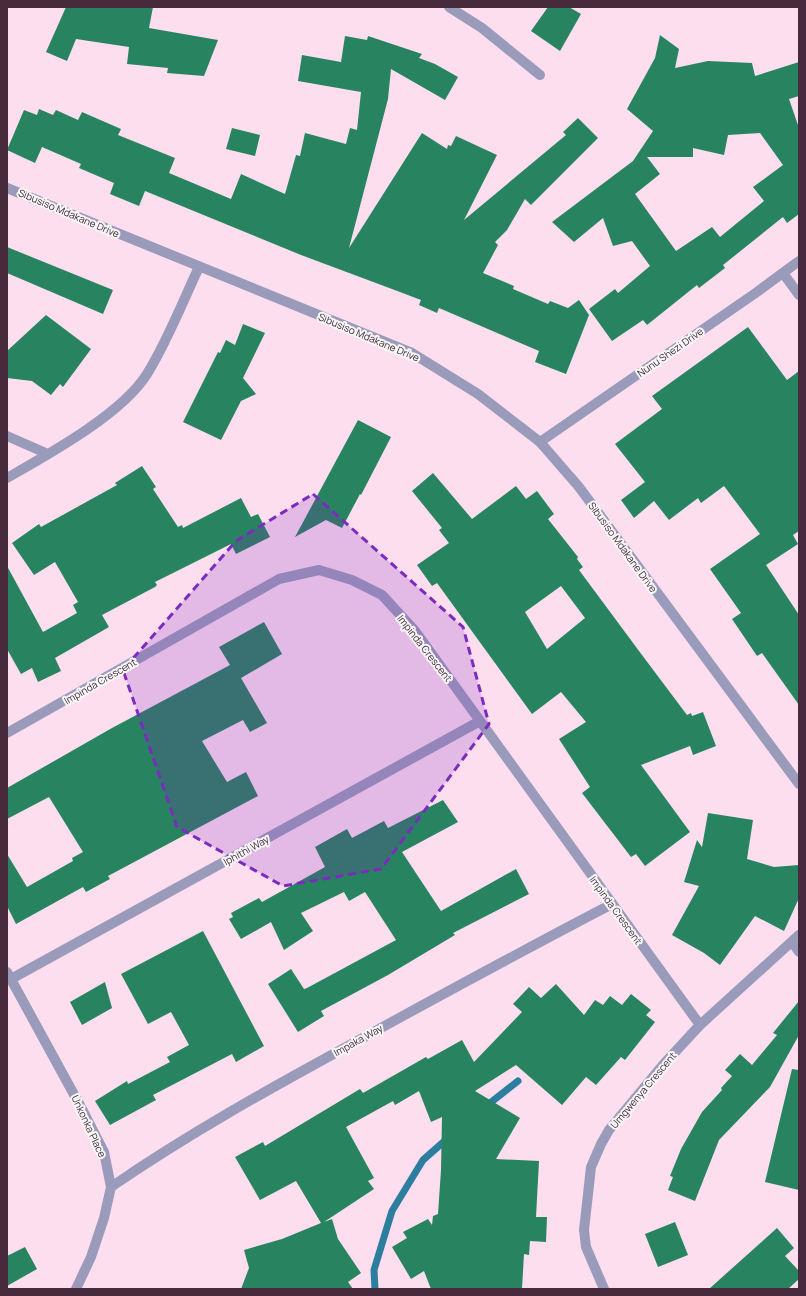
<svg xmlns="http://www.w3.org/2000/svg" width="806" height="1296" font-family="Manrope,sans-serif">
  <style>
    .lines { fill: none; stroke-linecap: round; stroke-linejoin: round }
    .stream { stroke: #2c7e9e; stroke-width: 7 }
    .building { fill: #288361; fill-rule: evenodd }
    .minor { stroke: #9a9bba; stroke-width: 10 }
    .tertiary { stroke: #9a9bba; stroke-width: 10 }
    .marked { fill: #7b2cbf; fill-opacity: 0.2; stroke: #7b2cbf; stroke-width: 3; stroke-dasharray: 8 5; stroke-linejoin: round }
    .labels { text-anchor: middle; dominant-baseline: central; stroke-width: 4; stroke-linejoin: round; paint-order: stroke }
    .street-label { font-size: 10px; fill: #472a3b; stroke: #f6f6f6 }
  </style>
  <rect width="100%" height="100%" fill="#fddeef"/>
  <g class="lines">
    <path class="stream" d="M485,1107l33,-26
      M375,1289l-1,-19 18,-59 31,-51 25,-22"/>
  </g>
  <path class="building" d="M66,7h87l-4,21 69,12 -14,36 -37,-3 1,-5 -41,-4 2,-17 -53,-8 -9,22 -21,-9z
    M548,7h21l12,7 -21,37 -29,-20z
    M660,35l19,14 -4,19 33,-7 44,2 3,13 44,-14v34l-10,3 10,29v86l-12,9 -4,-6 -60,48 2,3 -26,20 -2,-3 -50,40 -4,-5 -31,21 -23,-32 26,-20 3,4 32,-27 -18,-25 -19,5 -10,-28 -29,24 -22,-20 81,-61 20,-30 -26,-22 28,-51zM760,133l23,32 -30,22 11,14 -44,36 -8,-10 -36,24 -41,-57 25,-20 -13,-17h46v-9l31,7 4,-20z
    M345,36l22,4 1,-4 54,18 -3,4 16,6 23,13 -13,23 -54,-31 -3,30 -39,149 73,-115 25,16 1,-4 3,1 5,-10 41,19 -33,65 102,-85 -3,-3 15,-14 20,20 -67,67 -6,-6 -18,31 -12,12 3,3 -15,28 31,13 -1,3 35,15 2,-3 18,7 11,-8 10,15 -23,59 -31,-12 4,-11 -100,-43 -2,5 -18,-8 2,-5 -21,-8 -99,-37 -156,-64 -6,15 -29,-12 4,-11 -35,-15 2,-4 -39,-17 -7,16 -28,-13 17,-40 13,5 2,-6 14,6 3,-5 22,10 4,-8 39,17 -3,6 57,23 -6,15 62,26 10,-25 44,20 11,-39 4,1 5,-23 41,11 4,-16 7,2 4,-38 -63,-11 4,-26 39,7z
    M232,128l28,7 -5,21 -29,-7z
    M7,247l106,43 -10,24 -96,-41z
    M46,315l45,34 -28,38 -3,-3 -9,11 -19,-14 -25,-3v-27z
    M243,324l22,9 -22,45 13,16 -15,7 -20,39 -38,-18 35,-70 2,1 6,-13 9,5z
    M748,327l39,53 12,-9v160l-6,4 5,9 -32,21 33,50v90l-37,-52 -5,3 -25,-37 9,-6 -31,-44 50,-35 -36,-48 -23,17 -3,-5 -29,22 -15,-19 -20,17 -13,-18 24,-18 -30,-38 47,-35 -10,-13z
    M358,420l33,17 -30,58 -1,-1 -18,34 -16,-8 -31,17z
    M142,466l14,21 -3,2 25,38 4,-2 1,3 58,-30 10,19 7,-3 12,23 -34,17 -5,-10 -76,38 2,3 -2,2 -53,28 7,12 -54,31 6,13 -23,11 -6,-14 -11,6 -14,-25v-83l36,66 34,-19 -4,-8 5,-3 -23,-40 -21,13 -22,-32 27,-19 2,3 76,-42 -2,-2z
    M433,473l39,46 44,-33 10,13 11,-8 17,23 -6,5 30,38 -1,2 6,8 -4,3 60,81 48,64 4,-2 1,3 11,-4 13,34 -23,9 -3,-9 -49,19 49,67 -45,34 -9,-12 -5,3 -49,-64 8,-6 -31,-48 27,-17 -25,-30 -29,22 -95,-131 -5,3 -15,-21 32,-22 -10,-13 3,-2 -30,-37zM561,586l24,32 -38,31 -22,-37z
    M264,622l18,32 -41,24 26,45 -17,9 -7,-12 -41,21 25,41 19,-10 12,24 -150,80 2,3 -24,13 -3,-5 -67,37 -9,-18v-52l20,33 46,-26 -1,-3 11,-6 -34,-55 -42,22v-31l105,-60 118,-63 -11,-18z
    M443,800l15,22 -56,30 39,59 75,-42 13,25 -76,39 2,2 -67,40 -67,36 3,5 -26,16 -30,-48 23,-15 13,20 3,-1 89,-48 -31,-48 -16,9 -5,-9 -43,21 12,18 -29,19 -13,-28 -30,17 -12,-20 4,-2 -2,-4 28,-15 3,4 63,-35 -10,-20 32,-18 5,9 32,-17 4,7z
    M708,813l45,7 -6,39 27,8 25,-2v33l-15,33 -29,-15 -35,49 -16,-12 -32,-18 27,-49 -15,-4 13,-42 5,7z
    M203,931l61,115 -28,16 -4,-8 -79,41 3,5 -46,25 -15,-24 32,-20 1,3 42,-22 -3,-5 22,-12 -18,-33 -23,12 -27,-50z
    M105,982l7,26 -30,17 -12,-23z
    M556,984l28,31 11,-15 8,5 7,-9 12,9 9,-11 20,16 -5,5 9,7 -30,38 -4,-3 -25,28 -10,-8 -24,28 -46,-40 -41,26 45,27 -24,41 43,2 -3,56h11l-1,25 -16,-1 -1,14 -5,-1 -2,35h-91l-7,-18 -13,8 -19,-32 15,-9 -4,-6 25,-13 4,6 1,-9 5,-2 3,-44 1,-53 -11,5 -12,-31 -24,14 -2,-4 -47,26 28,51 -6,3 6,8 -50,33 8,-3 6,20 23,34 -13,9 5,7h-112l8,-21 -5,-18 38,-11 39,-16 -25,-42 -36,19 -25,-43 28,-15 2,4 95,-57 3,4 63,-36 2,2 34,-19 12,22 48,-50 -9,-8 16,-17 12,11z
    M799,1001v34l-29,52 -51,53 -24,61 -27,-11 5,-13 -3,-1 11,-27 21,-37 20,-22 -1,-2 11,-12 -7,-6 15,-16 12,11 25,-30 -4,-2z
    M792,1069l7,1v120l-34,-8z
    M675,1222l13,33 -30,12 -13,-33z
    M777,1228l17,20 -9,8 14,15v8l-11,10h-79z
    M25,1247l12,22 -30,17v-30z"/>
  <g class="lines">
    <path class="minor" d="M449,7l33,21 58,47
      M783,273l16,22
      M7,436l41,18
      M540,442l217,-150 42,-31
      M7,478c42,-24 115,-64 140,-104 20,-32 36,-73 52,-107
      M7,733l272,-154 40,-9 33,10 30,15 33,36 285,394
      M792,942l7,10
      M7,972l76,139 21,41 7,35 -7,31 -13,39 -15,32
      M11,979l469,-258
      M111,1187c77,-53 158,-98 239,-142 87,-48 174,-95 262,-141
      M604,1289l-18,-42 -2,-17 7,-63 10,-23 8,-14 54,-65 37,-40 99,-90"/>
    <path class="tertiary" d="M7,188l405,165 66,41 62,48 39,45 220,297"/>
  </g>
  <path class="marked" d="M313,494l150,133 26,97 -108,145 -98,17 -106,-59 -54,-157 113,-129z"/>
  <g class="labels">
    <g class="street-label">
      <text transform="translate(69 213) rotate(23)">Sibusiso Mdakane Drive</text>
      <text transform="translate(369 337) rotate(23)">Sibusiso Mdakane Drive</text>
      <text transform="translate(670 352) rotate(-35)">Nunu Shezi Drive</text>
      <text transform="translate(623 547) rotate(54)">Sibusiso Mdakane Drive</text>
      <text transform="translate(425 648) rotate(52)">Impinda Crescent</text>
      <text transform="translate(100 681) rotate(-30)">Impinda Crescent</text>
      <text transform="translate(246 850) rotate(-29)">Iphithi Way</text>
      <text transform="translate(616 910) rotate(54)">Impinda Crescent</text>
      <text transform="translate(358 1040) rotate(-29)">Impaka Way</text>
      <text transform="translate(643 1090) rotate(-50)">Umgwenya Crescent</text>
      <text transform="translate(89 1126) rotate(65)">Unkonka Place</text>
    </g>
  </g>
  <rect width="806" height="1296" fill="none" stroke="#472a3b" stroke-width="16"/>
</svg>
